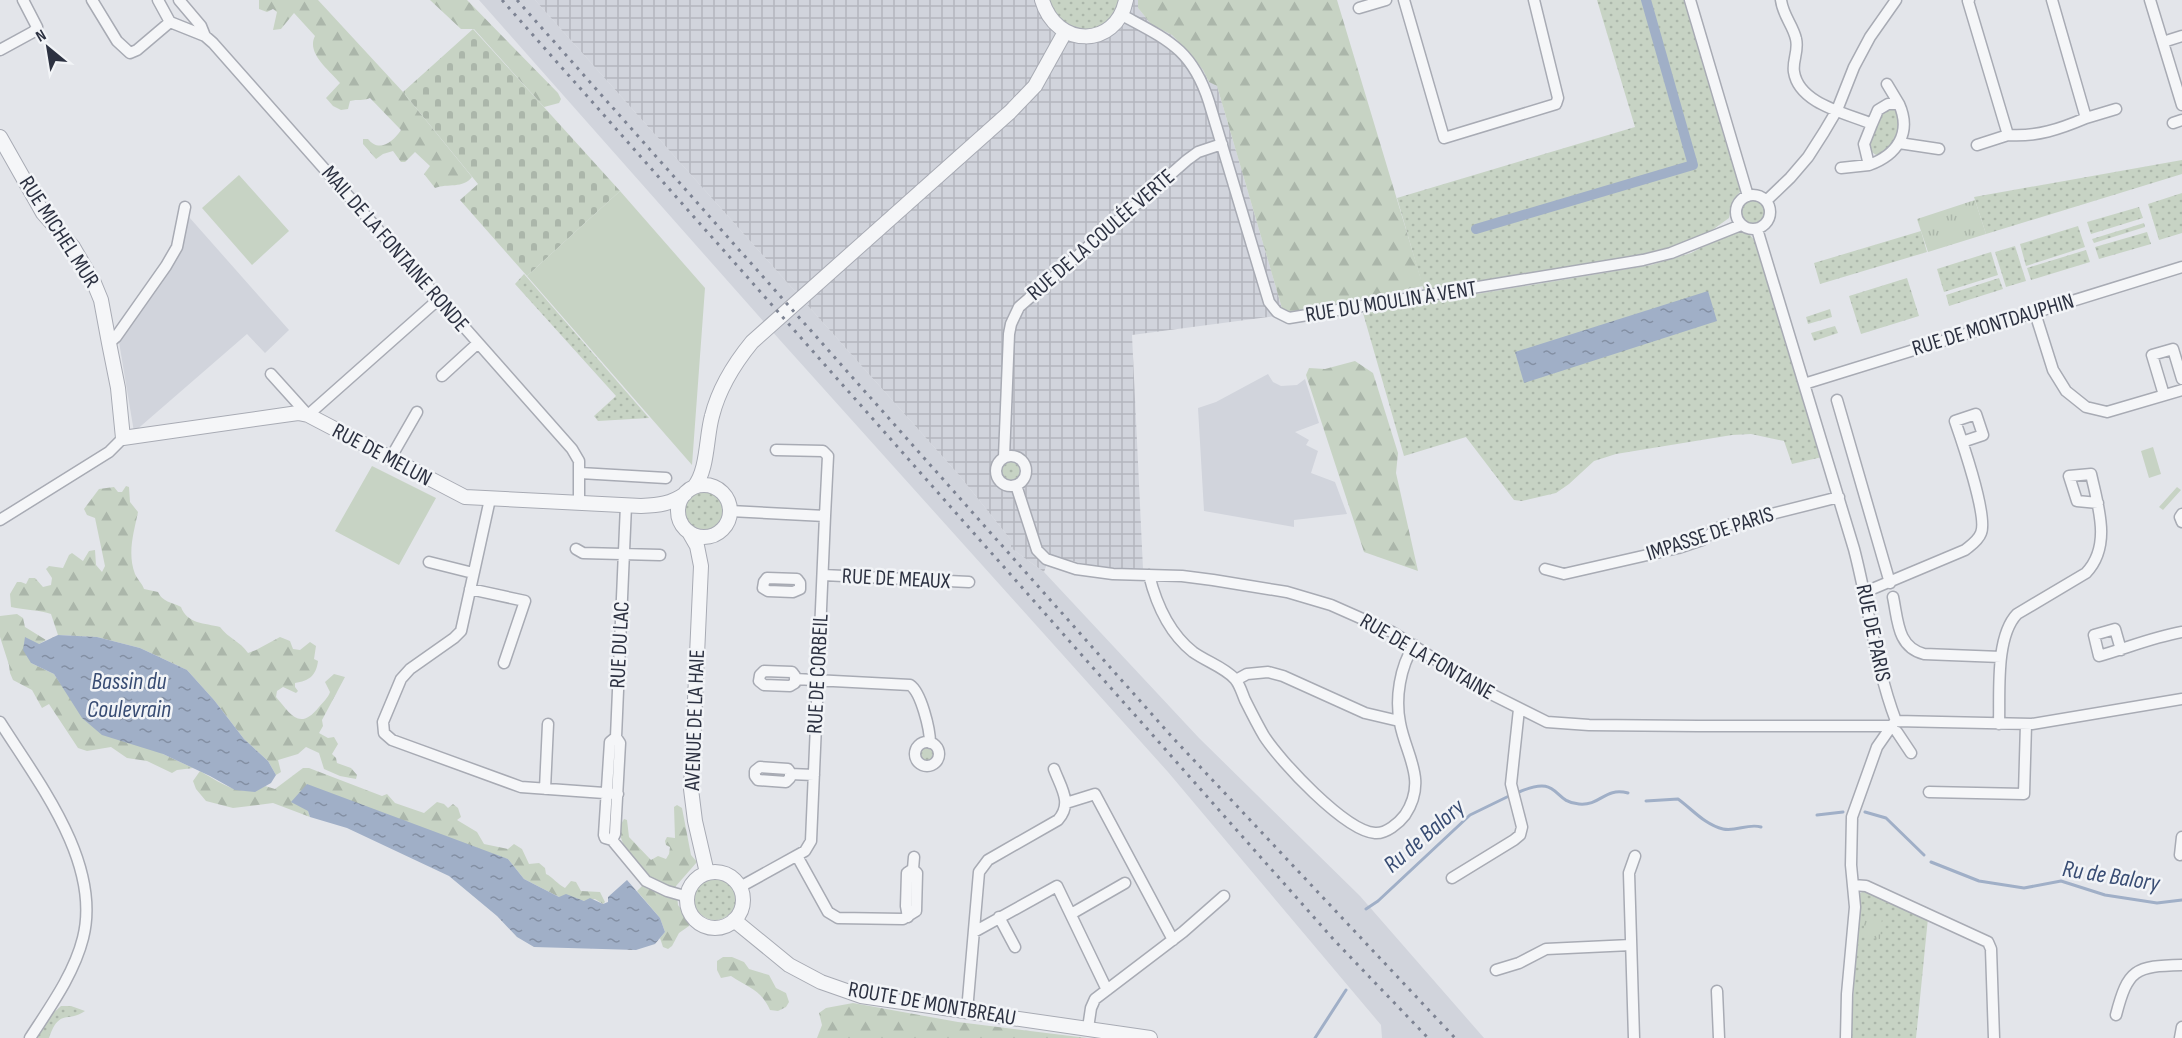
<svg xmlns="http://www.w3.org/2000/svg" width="2182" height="1038" font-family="'Sofia Sans Condensed',sans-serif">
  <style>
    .built { fill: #d1d4dc }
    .industrial { fill: url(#industrial-grid) }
    .grass { fill: url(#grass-dots) }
    .forest { fill: url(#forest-firs) }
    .cemetery { fill: url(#cemetery-stones) }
    .park { fill: url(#park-tufts) }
    .garden { fill: #c7d3c4 }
    .water { fill: url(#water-ripples) }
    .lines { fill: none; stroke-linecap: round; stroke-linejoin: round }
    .stream { stroke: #a0afc7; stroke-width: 3 }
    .canal { stroke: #a0afc7; stroke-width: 10 }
    .minor-casing { stroke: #a8abb4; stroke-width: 13 }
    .tertiary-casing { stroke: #a8abb4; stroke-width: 16 }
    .minor { stroke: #f5f6f8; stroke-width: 10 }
    .tertiary { stroke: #f5f6f8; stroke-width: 14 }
    .rail { stroke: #7d8393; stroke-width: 3; stroke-dasharray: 3 6; stroke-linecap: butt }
    .labels { text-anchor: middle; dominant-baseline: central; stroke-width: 5; stroke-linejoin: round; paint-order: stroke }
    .street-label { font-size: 22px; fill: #2c3141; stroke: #f2f4f7 }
    .water-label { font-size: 24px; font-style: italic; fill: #384c73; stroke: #f2f4f7 }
  </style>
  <defs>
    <pattern id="industrial-grid" width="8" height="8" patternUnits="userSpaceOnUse" patternTransform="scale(1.5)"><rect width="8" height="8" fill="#d1d4dc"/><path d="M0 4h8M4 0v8" fill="none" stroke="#b4b6be"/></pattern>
    <pattern id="grass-dots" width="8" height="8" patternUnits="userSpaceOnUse" patternTransform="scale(1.5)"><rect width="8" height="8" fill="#c7d3c4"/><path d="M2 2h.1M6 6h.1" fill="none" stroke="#abb6aa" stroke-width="1.8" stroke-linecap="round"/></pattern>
    <pattern id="forest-firs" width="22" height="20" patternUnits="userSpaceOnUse" patternTransform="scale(1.5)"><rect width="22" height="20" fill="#c7d3c4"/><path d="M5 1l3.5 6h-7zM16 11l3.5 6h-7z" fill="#abb6aa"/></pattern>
    <pattern id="cemetery-stones" width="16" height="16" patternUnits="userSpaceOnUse" patternTransform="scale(1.5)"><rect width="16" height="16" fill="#c7d3c4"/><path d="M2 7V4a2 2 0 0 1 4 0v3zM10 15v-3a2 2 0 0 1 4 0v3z" fill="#abb6aa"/></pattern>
    <pattern id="park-tufts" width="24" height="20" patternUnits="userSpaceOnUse" patternTransform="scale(1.5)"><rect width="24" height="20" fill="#c7d3c4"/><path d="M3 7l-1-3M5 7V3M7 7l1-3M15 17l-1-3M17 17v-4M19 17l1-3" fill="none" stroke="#abb6aa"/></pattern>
    <pattern id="water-ripples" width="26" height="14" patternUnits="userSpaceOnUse" patternTransform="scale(1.5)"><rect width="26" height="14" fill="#a0afc7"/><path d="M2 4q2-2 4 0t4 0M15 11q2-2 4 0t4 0" fill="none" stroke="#838fa3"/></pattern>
  </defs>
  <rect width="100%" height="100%" fill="#e3e5ea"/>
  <path class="built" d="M479,0h56l424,475 52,65v8l33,24 155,166 161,158 124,142h-102l-1,-13 -213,-253 -389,-433z
    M189,217l100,113 -24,23 -18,-19 -113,98 -15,-90 58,-83z
    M1268,374l5,8 8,4 16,-1 8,-6 14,44 -24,9 14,8 -3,5 12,6 -7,22 24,9 12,32 -53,6v7l-90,-16 -6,-103 18,-6z"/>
  <path class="industrial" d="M535,0h603v8l13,16 21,11 18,18 13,17 6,12 8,4 67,229 -152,20 11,234 -47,-2 -46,-12 -6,17 -33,-24v-8l-52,-65z"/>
  <path class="grass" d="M1049,0h71c-8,30 -48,44 -66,14 -2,-4 -3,-10 -5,-14z
    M1597,0h88l56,191 -8,9 -4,18 -21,15 -53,21 -231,37 -27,-93 238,-71z
    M1892,108l8,7c-2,17 -5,35 -24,40l-6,-4 -2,-9 15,-31z
    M2182,160v14l-196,60 -12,-37z
    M2182,193v40l-23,7 -11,-36z
    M1741 212a12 12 0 1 1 24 0a12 12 0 1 1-24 0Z
    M2139,207l4,11 -52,16 -4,-12z
    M2144,223l1,4 -51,16 -2,-4z
    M2078,226l7,21 -59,19 -6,-22z
    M1737,229l13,6 7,8 65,214 -30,7 -8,-23 -33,-7 -19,1 -116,19 -22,7 -25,23 -13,9 -34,8 -8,-1 -48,-63 -62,19 -41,-143 288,-48 40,-12z
    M1921,231l6,21 -107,32 -6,-21z
    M2147,232l4,12 -52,15 -4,-12z
    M2015,246l11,35 -20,6 -11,-35z
    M2086,250l4,12 -59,18 -4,-12z
    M1991,252l7,23 -54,17 -7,-23z
    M524,274l125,144 -51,3 -4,-5 22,-20 -101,-112z
    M1907,278l12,38 -58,18 -12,-38z
    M1999,278l4,11 -54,17 -3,-11z
    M1830,309l2,8 -24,7 -2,-7z
    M1835,326l3,7 -24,8 -3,-8z
    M1002 471a9 9 0 1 1 18 0a9 9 0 1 1-18 0Z
    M683 510a21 21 0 1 1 42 0a21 21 0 1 1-42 0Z
    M919 754a8 8 0 1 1 16 0a8 8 0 1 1-16 0Z
    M694 899a21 21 0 1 1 42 0a21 21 0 1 1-42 0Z
    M1865,890l63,28 -12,120h-65l8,-144z
    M61,1006h10l14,5c-17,12 -26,-3 -36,27h-12l14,-23z"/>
  <path class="forest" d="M259,0h59l85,92 69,85c-9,12 -24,6 -37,11l-11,-14 6,-8 -15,-14 -10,10h-4l-8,-11 -10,3 -7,5 -13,-15v-5h5c11,14 25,3 33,-9l-31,-32c-7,3 -12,1 -20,3l-2,8 -7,1 -8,-4 -7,-8 14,-15c-11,-13 -34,-30 -25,-47l-21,-23 -13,16 -8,1 4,-18 -4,-3 -6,3 -8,-3z
    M430,0h37l91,93 3,6 -2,4 -15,4 -70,-78h-13z
    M1138,0h199l86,286 -139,29 -67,-229 -8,-4 -6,-12 -13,-17 -18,-18 -21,-11 -13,-16z
    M1355,361l18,12 25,80 -2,20 22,98 -54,-19 -58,-177 3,-7 16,1z
    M126,486l3,1 1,15 8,10c-4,20 -11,41 -3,62 2,5 7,9 9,15l14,3c4,10 14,10 23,15 6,17 24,16 39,20 9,12 20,14 28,26l8,-3 24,-13 10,4 3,8 7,1 10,-8 6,4 -2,13 4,2c-2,15 -9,20 -23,22v4l3,4 -2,2 -13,-6 -6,4 -1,6c14,16 23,35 43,10 4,-5 9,-9 11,-15l-5,-10 9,-8 11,3 -23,43 1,6 -4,7 9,5 6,-1 4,7 -6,10 4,4 1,5 14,5 6,7 -1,4 -16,-3 -16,-7 -5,-16 -13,-6 -8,7 -20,6 3,12 -5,3 -8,-14 -24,-22 -30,-39 -27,-30 -47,-22 -43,-11 -39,-2 -7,-21c-10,-4 -27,-4 -40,-7l-1,-13 7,-12h4l5,2 3,-6h6l8,9 8,-2 1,-7 -6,-9 3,-3 14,2 6,-13 3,-2 11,8 6,-10 6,-1 1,15 6,7 3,-6 -10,-48 -8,-3 -3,-6 15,-20 15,-2 4,5h4z
    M17,614l6,4 2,9 21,13 -7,4 -8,19 23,11 11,16 98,64 30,14 -16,2 -5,3 -25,-12 -20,-3 -16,-11 -24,4 -9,-3 -29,-44 -7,4 -10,-18 -19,-10 -3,-7 -1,-8 -9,-28v-21z
    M303,768h6l73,28 5,-2 8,9 29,10 13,-11 7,2 4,4 5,-4 5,4 3,9 -4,3 20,12 7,12 24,5 6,-5 8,5 7,15 10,-1 6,5 1,6c7,3 11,10 19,14l6,-7 5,1 5,9 19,1 5,10 -2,2 -8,-5 -10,2 -26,-4 -35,-18 -16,-20 -200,-48 2,6 -37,-14 -40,5 -27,-7 -10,-12 -3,-8 7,-10c21,12 42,28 65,15l10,3z
    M677,805l5,3 9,47 6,7 -21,24 2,19 12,17 -1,4 -10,7 -7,13 -4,3 -5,-2 -3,-9 5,-6 -5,-14 -23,-27 13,-13c-12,-14 -40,-38 -26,-59l3,1 2,17 22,23 7,-4 8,3 3,-5 1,-7 -4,-2 -1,-4 2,-4 8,1 -1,-31z
    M723,957h9l12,5 5,7 20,6 7,13 10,5 3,9 -3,5 -8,4 -8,-1c-10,-22 -22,-22 -39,-34l-10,2 -4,-8v-9z
    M853,1003l105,19 129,16h-270l5,-13 -3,-12 7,-5z"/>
  <path class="cemetery" d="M473,29l147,162 -93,85 -67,-76 18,-16 -75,-92z"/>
  <path class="park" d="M1975,200l11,34 -58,18 -11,-33z
    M1865,917l17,1 -2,21 -17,-2z"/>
  <path class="garden" d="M239,175l50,56 -37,34 -50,-57z
    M620,191l85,97 -13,177 -165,-189z
    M2153,447l8,27 -12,4 -8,-27z
    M372,466l64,32 -37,67 -64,-34z
    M2177,487l4,3 -18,20 -4,-3z"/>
  <path class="water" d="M1708,291l9,30 -193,62 -9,-31z
    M58,635l39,2 43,11 47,22 27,30 30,39 24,22 8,14 -5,8 -16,9 -20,-2 -25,-14 -47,-22 -61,-19 -20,-17 -28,-44 -23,-11 -8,-13 2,-13 14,7z
    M307,784l201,75 16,20 35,18 7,-3 18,7 6,-3 13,6 5,-2v-5l19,-17 33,38 5,14 -10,12 -19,6 -102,-3 -17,-10 -20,-21 -48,-40 -102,-48 -37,-11 -2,-6 -17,-9z"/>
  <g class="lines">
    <path class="stream" d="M1519,792c42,-18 32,10 60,12 22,2 25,-17 49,-11
      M1646,801l32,-2c14,10 27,26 45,30 13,3 25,-6 38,-2
      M1865,812l21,6 38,37
      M1817,815l26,-3
      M1931,862l48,19 45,7 37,-7 44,14 52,8 25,-3
      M1366,909l12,-8 92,-86 39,-19
      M1315,1038l31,-48"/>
    <path class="canal" d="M1476,229l217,-64 -47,-165"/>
    <defs>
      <path id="minor" d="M92,0l25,41 13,12 7,-3 33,-28
        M158,0l12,22 35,14 8,7 359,406 7,12v42
        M179,0l22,26 4,10
        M1404,0l40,138 112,-34 2,-6 -24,-98
        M1690,0l58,196
        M1781,0c2,16 12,25 15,39 3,12 -4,22 -2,33 5,32 52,41 78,52l6,-14 10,-6h11c13,29 -2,51 -30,61l-5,-21 8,-20
        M1969,0l-1,1 40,134c29,2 52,-6 78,-17l-34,-118
        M2150,0l32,105
        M1359,8l27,-8
        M1122,15c46,25 70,34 87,87l60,200 8,10 12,6 354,-58 28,-7 70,-28
        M2163,42l19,-6
        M0,50l33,-18 4,-5 -14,-27
        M1887,84l12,20
        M2086,118l30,-9
        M2173,123l9,-3
        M1899,143l40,6
        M1977,145l31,-10
        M1841,168l28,-3
        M1736 212a17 17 0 1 1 34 0a17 17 0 1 1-34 0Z
        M1766,201l24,-23 18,-21 16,-25 13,-22 17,-43 16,-30 26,-37
        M1757,229l97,320c15,57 21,117 42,172
        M2035,313l18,57 13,21 20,16 21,5 75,-22
        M109,343l7,-6 50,-71 11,-19 8,-40
        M271,374l37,41 132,-117
        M442,376l36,-33
        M1804,384l378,-117
        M2164,395l-12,-40 21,-6 9,30
        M1837,400l53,183
        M776,450l47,1 5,5 -3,60
        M996 471a15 15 0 1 1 30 0a15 15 0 1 1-30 0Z
        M1004,457l5,-123 2,-10 8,-17 168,-147 11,-8 24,-8
        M390,459l27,-47
        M580,473l86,5
        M1016,485l21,65 9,9 30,10 37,5 69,2 31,4 74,12 44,13 61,27 91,58 64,32 42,3 109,1h192
        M490,499l-29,132 -7,7 -44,31 -9,10 -18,43 1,11 8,7 129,47 97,7
        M626,505l-10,232 4,6 -5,91 -3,6 34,41 21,10 21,6
        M730,511l95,5 -14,325 -6,10 -65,36
        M2182,514l-2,3 2,5
        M0,520l109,-68 14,-14
        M576,549l7,4 77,2
        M429,562l44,11
        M1545,569l19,5 114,-26 24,-8 18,-13 119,-30
        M823,575l146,7
        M1149,575c7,28 20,58 44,77 14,10 31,15 42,27 5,6 7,14 10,21 6,12 12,24 19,36 16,25 81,95 111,97 11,1 24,-10 30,-18 23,-35 1,-59 -5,-92 -5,-25 0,-56 14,-78
        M767,578l30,1 3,4v6l-7,3 -25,-1 -5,-3 1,-6z
        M470,589l55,12 -21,62
        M1865,592l100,-42c6,-5 13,-9 16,-17 7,-16 -19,-92 -26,-112l21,-7 7,21 -21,7
        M1893,597c5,23 4,50 31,57l77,3
        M2121,650l-6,-21 -21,6 5,21c28,-8 55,-19 83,-24
        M764,671l28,1 3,4v7l-5,3 -26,-1 -5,-4 1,-6z
        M795,679l115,6c11,7 20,44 20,58
        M1236,680l11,-6 21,-2 15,4 82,37 34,8
        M1896,721l136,3 150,-25
        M0,722c38,60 102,141 83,216 -9,36 -33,69 -53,100
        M1999,724c1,-31 -4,-87 18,-110l69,-41c26,-27 12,-67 5,-99l-22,2 8,25 21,2
        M1897,732l14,21
        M915 754a12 12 0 1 1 24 0a12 12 0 1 1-24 0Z
        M760,767l28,2 2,3v6l-4,4 -28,-2 -3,-4v-5z
        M790,774l24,1
        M545,789l3,-65
        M1929,792l95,2 2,-70
        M1066,803l29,-9 78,146
        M612,840l-7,-2 -1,-3 6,-93 6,-5
        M2180,855l2,-18
        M797,856l31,56 10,6 65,1 13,-8 1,-38 -4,-4 1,-12
        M1452,878l62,-38 6,-5 2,-8 -11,-43 8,-75
        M1853,885l13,1 122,56 3,7 3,89
        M1071,914l54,-31
        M908,917l-2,-11 1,-33 6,-4
        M999,917l16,30
        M974,932l83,-46 50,104
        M1496,970l23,-7 27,-14 85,-4
        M1717,991l2,47
        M967,1011l12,-139 9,-12 70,-40c15,-17 3,-32 -4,-51
        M2116,1015c12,-46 19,-49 66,-50
        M1088,1028l3,-20 4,-9 88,-67 41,-36
        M1634,1038l-5,-165 6,-17
        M1846,1038l1,-44 8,-87 -4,-42 1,-48 25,-70 16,-23
        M2180,1038l2,-11"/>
      <path id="tertiary" d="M1042,0c14,48 74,49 84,0
        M0,137l43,76 30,34 21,36 7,17 8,43 9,45 5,50 175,-25 10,2 157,82 176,9c18,-1 30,-2 44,-12
        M678 511a26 26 0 1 1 52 0a26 26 0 1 1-52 0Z
        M694,487c14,-17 12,-50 18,-71 7,-28 22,-52 40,-74l258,-230 25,-26 30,-54
        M689,532l8,14 4,20 -10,223 4,32 12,52
        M687 900a28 28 0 1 1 56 0a28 28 0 1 1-56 0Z
        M734,920l55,45 32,17 40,14 289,42"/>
    </defs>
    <use href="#minor" class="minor-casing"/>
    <use href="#tertiary" class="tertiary-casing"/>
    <use href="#minor" class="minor"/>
    <use href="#tertiary" class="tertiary"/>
    <path class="rail" d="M502,0l832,940 94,98
      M517,0l656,738 282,300"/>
  </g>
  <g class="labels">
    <g class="street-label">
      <text transform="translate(59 232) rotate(57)">RUE MICHEL MUR</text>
      <text transform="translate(1101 235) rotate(-41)">RUE DE LA COULÉE VERTE</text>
      <text transform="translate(395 249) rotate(49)">MAIL DE LA FONTAINE RONDE</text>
      <text transform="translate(1391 302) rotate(-9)">RUE DU MOULIN À VENT</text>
      <text transform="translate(1993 325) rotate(-17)">RUE DE MONTDAUPHIN</text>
      <text transform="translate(382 455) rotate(28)">RUE DE MELUN</text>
      <text transform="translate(1710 534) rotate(-18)">IMPASSE DE PARIS</text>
      <text transform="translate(896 579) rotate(3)">RUE DE MEAUX</text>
      <text transform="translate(1873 633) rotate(78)">RUE DE PARIS</text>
      <text transform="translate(620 645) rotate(-87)">RUE DU LAC</text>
      <text transform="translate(1427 657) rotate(30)">RUE DE LA FONTAINE</text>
      <text transform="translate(818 674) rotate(-87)">RUE DE CORBEIL</text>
      <text transform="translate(695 720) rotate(-88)">AVENUE DE LA HAIE</text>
      <text transform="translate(932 1004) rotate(10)">ROUTE DE MONTBREAU</text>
    </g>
    <g class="water-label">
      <text x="129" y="681">Bassin du<tspan x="129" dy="28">Coulevrain</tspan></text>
      <text transform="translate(1424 836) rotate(-41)">Ru de Balory</text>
      <text transform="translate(2111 876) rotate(9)">Ru de Balory</text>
    </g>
  </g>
  <g transform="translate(48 48) rotate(330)" stroke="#f2f4f7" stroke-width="4.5" paint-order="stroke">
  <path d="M0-4.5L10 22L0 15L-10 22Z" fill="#2c3141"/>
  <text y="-9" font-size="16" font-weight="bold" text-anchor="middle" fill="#2c3141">N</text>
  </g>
</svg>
